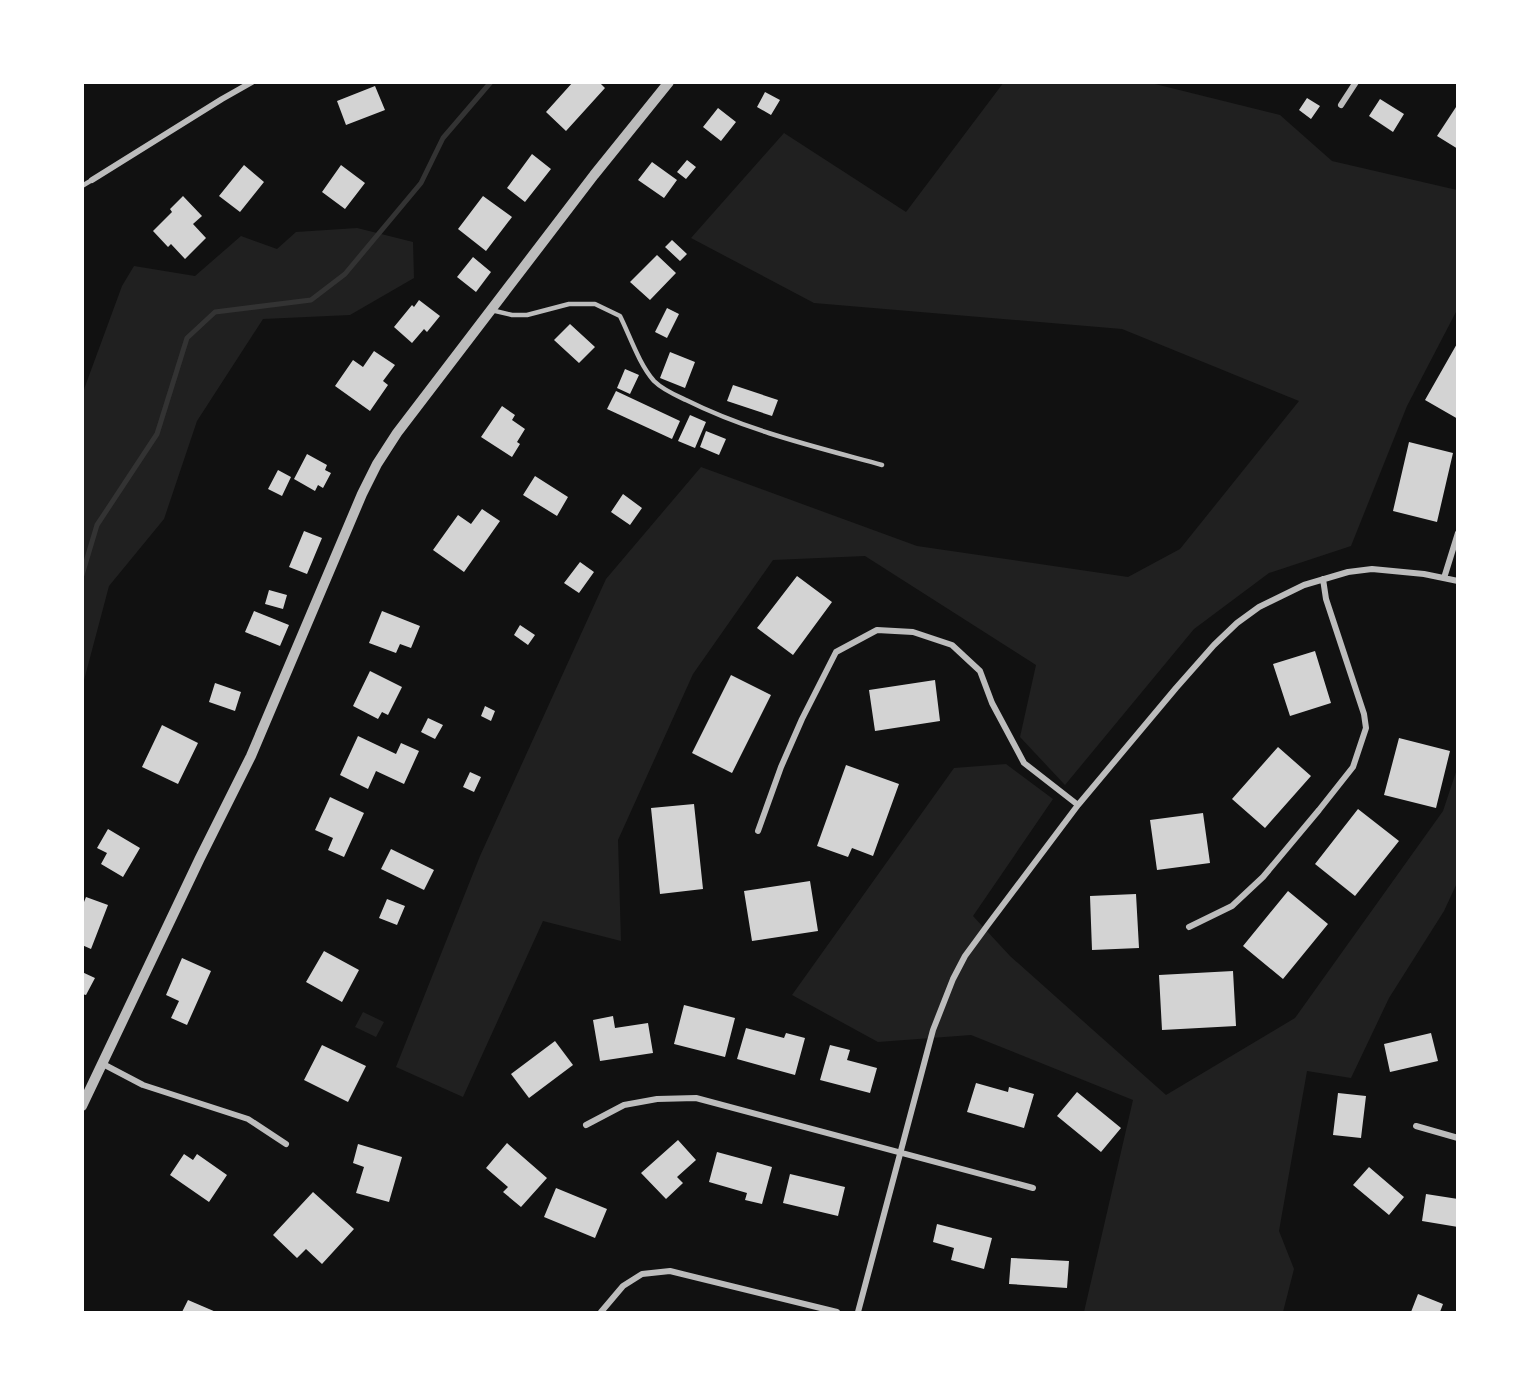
<svg xmlns="http://www.w3.org/2000/svg" width="1540" height="1395" font-family="'Alegreya Sans',sans-serif">
  <style>
    .green { fill: #202020 }
    .lines { fill: none; stroke-linecap: round; stroke-linejoin: round }
    .stream { stroke: #333; stroke-width: 5 }
    .building { fill: #d3d3d3 }
    .service { stroke: #bcbcbc; stroke-width: 4.5 }
    .minor { stroke: #bcbcbc; stroke-width: 6 }
    .tertiary { stroke: #bcbcbc; stroke-width: 10 }
  </style>
  <rect width="100%" height="100%" fill="#111"/>
  <path class="green" d="M1004,82l147,1 129,32 52,46 125,29v120l-50,96 -56,140 -82,27 -75,56 -129,156 -45,-48 16,-72 -171,-109 -92,4 -80,114 -75,166 3,101 -78,-20 -80,176 -67,-30 84,-211 126,-277 95,-112 216,79 211,31 52,-28 119,-148 -177,-72 -308,-26 -123,-65 93,-105 122,79z
    M357,228l56,14 1,36 -64,37 -87,4 -66,102 -33,98 -55,67 -26,98 -1,-261 2,-4 -1,-1v-26l39,-106 12,-20 61,10 46,-40 36,13 19,-17z
    M1006,764l47,35 -80,117 37,40 156,139 129,-77 148,-207 14,-42v114l-13,28 -55,87 -38,80 -44,-7 -28,160 15,38 -11,43h-199l49,-212 -162,-65 -93,7 -86,-47 162,-227z
    M363,1012l21,10 -8,15 -21,-10z"/>
  <g class="lines">
    <path class="stream" d="M82,575l15,-50 60,-91 30,-96 28,-26 96,-12 34,-26 76,-91 22,-45 48,-56"/>
  </g>
  <path class="building" d="M573,82h26l6,6 -39,43 -20,-19z
    M375,86l10,24 -39,15 -9,-24z
    M765,92l15,8 -9,15 -14,-8z
    M1307,98l13,8 -9,13 -12,-9z
    M1380,99l24,15 -11,18 -24,-16z
    M1458,104v45l-21,-13z
    M718,108l18,14 -15,19 -18,-14z
    M532,154l19,15 -26,33 -18,-14z
    M687,160l9,7 -10,12 -9,-7z
    M652,162l25,18 -13,18 -26,-18z
    M244,165l20,17 -24,30 -21,-16z
    M341,165l24,18 -20,26 -23,-17z
    M183,196l19,20 -9,8 13,14 -21,21 -14,-15 -3,3 -15,-16 19,-19 -2,-3z
    M483,196l29,21 -26,34 -28,-22z
    M672,240l15,14 -7,7 -15,-14z
    M657,255l19,18 -26,27 -20,-18z
    M473,257l18,15 -15,20 -19,-15z
    M419,300l21,16 -13,16 -3,-3 -12,14 -18,-16 18,-22 2,2z
    M667,308l12,6 -12,24 -12,-6z
    M570,324l25,23 -16,16 -25,-23z
    M1458,342v77l-33,-19z
    M374,351l21,14 -12,16 5,4 -18,26 -35,-25 18,-26 10,7z
    M670,352l25,10 -10,26 -25,-10z
    M625,369l14,6 -9,19 -13,-6z
    M733,385l45,15 -6,16 -45,-15z
    M616,391l64,30 -8,18 -65,-30z
    M502,406l13,9 -3,5 13,9 -8,13 3,2 -8,13 -31,-20z
    M690,415l16,7 -11,26 -17,-7z
    M706,431l20,8 -7,16 -19,-8z
    M1409,442l44,11 -16,69 -44,-11z
    M307,454l20,11 -2,5 6,3 -8,15 -5,-3 -3,6 -21,-12z
    M278,470l13,7 -9,19 -14,-7z
    M535,476l33,21 -11,19 -34,-21z
    M623,494l19,14 -12,17 -19,-13z
    M482,509l18,12 -36,51 -31,-22 25,-35 13,9z
    M304,531l18,7 -15,36 -18,-7z
    M580,562l14,10 -15,21 -15,-10z
    M797,576l35,26 -39,53 -36,-27z
    M269,590l18,5 -4,14 -18,-5z
    M254,611l35,14 -9,21 -35,-14z
    M382,611l38,15 -9,22 -11,-4 -4,9 -27,-10z
    M520,625l15,10 -7,10 -14,-10z
    M1315,651l16,52 -41,13 -17,-52z
    M370,671l32,16 -14,28 -6,-3 -4,7 -25,-13z
    M731,675l40,20 -39,78 -40,-20z
    M935,680l5,41 -65,10 -6,-41z
    M215,683l26,9 -6,19 -26,-9z
    M485,706l10,5 -4,10 -10,-5z
    M428,718l15,7 -8,14 -14,-7z
    M162,725l36,18 -20,41 -36,-17z
    M358,736l38,18 5,-11 18,8 -15,33 -28,-13 -8,18 -28,-14z
    M1399,738l51,13 -14,57 -52,-13z
    M1278,747l33,29 -46,52 -33,-29z
    M846,765l53,19 -26,72 -21,-8 -4,9 -31,-11z
    M470,772l11,5 -7,15 -11,-5z
    M330,797l34,16 -20,44 -16,-7 5,-12 -18,-8z
    M694,804l9,85 -43,5 -9,-86z
    M1358,809l41,32 -44,55 -40,-32z
    M1203,813l7,50 -53,7 -7,-50z
    M108,829l32,19 -17,29 -22,-13 6,-11 -10,-5z
    M391,849l43,21 -10,20 -43,-21z
    M810,881l8,50 -66,10 -8,-50z
    M1288,891l40,33 -45,55 -40,-33z
    M1136,894l3,54 -47,2 -2,-54z
    M86,897l22,8 -17,44 -9,-4v-38z
    M387,899l18,7 -8,19 -18,-7z
    M324,951l35,19 -17,32 -36,-20z
    M182,958l29,13 -24,54 -16,-7 8,-17 -13,-6z
    M1233,971l3,55 -74,4 -3,-55z
    M82,972l13,6 -9,17 -4,-1z
    M684,1005l51,13 -10,39 -51,-13z
    M613,1016l2,12 33,-5 5,30 -53,8 -7,-41z
    M746,1028l38,10 2,-5 19,5 -10,37 -58,-16z
    M1431,1033l7,28 -48,11 -6,-28z
    M555,1041l18,24 -44,33 -18,-24z
    M322,1045l44,21 -18,36 -44,-22z
    M830,1045l20,5 -3,10 30,8 -7,25 -50,-13z
    M976,1083l32,9 1,-5 25,7 -10,34 -57,-16z
    M1077,1092l44,36 -20,24 -44,-36z
    M1338,1093l28,3 -5,42 -28,-3z
    M678,1140l18,20 -19,17 6,6 -17,16 -25,-26z
    M507,1143l40,35 -26,29 -18,-15 5,-5 -22,-19z
    M358,1144l44,13 -13,45 -33,-9 8,-26 -11,-4z
    M717,1152l55,15 -10,37 -17,-4 2,-7 -38,-11z
    M184,1154l9,6 4,-6 30,21 -18,27 -39,-27z
    M1369,1167l35,30 -15,18 -36,-30z
    M790,1174l55,13 -7,29 -55,-13z
    M556,1188l51,21 -12,29 -51,-21z
    M313,1192l41,37 -32,35 -16,-15 -9,9 -24,-23z
    M1426,1194l32,5v28l-36,-6z
    M937,1224l55,14 -8,31 -33,-9 3,-12 -21,-6z
    M1011,1258l58,3 -2,27 -58,-4z
    M1418,1294l25,10 -3,8h-29z
    M188,1300l28,12h-34z"/>
  <g class="lines">
    <path class="service" d="M82,186l10,-6
      M491,310l21,5h15l42,-11h26l25,12c10,20 19,48 34,65 9,9 21,14 32,19 62,31 130,47 196,65"/>
    <path class="minor" d="M1341,105l15,-23
      M92,180l130,-81 30,-17
      M1444,578l14,-45
      M758,831l23,-64 21,-48 34,-67 41,-22 36,2 39,13 28,26 12,32 32,60 54,42
      M1189,927l43,-21 31,-29 56,-67 34,-43 13,-39 -2,-14 -38,-115 -3,-20
      M103,1064l40,21 105,34 38,25
      M586,1125l38,-20 33,-6 39,-1 337,90
      M1416,1126l42,12
      M601,1312l22,-26 19,-12 28,-3 167,41
      M858,1312l75,-282 20,-51 12,-23 22,-30 91,-121 98,-117 38,-43 23,-22 22,-16 45,-22 44,-13 24,-3 52,5 34,7"/>
    <path class="tertiary" d="M82,1106l118,-248 51,-102 111,-262 15,-30 20,-31 197,-258 75,-93"/>
  </g>
  <rect width="1540" height="1395" fill="none" stroke="#ffffff" stroke-width="168"/>
</svg>
